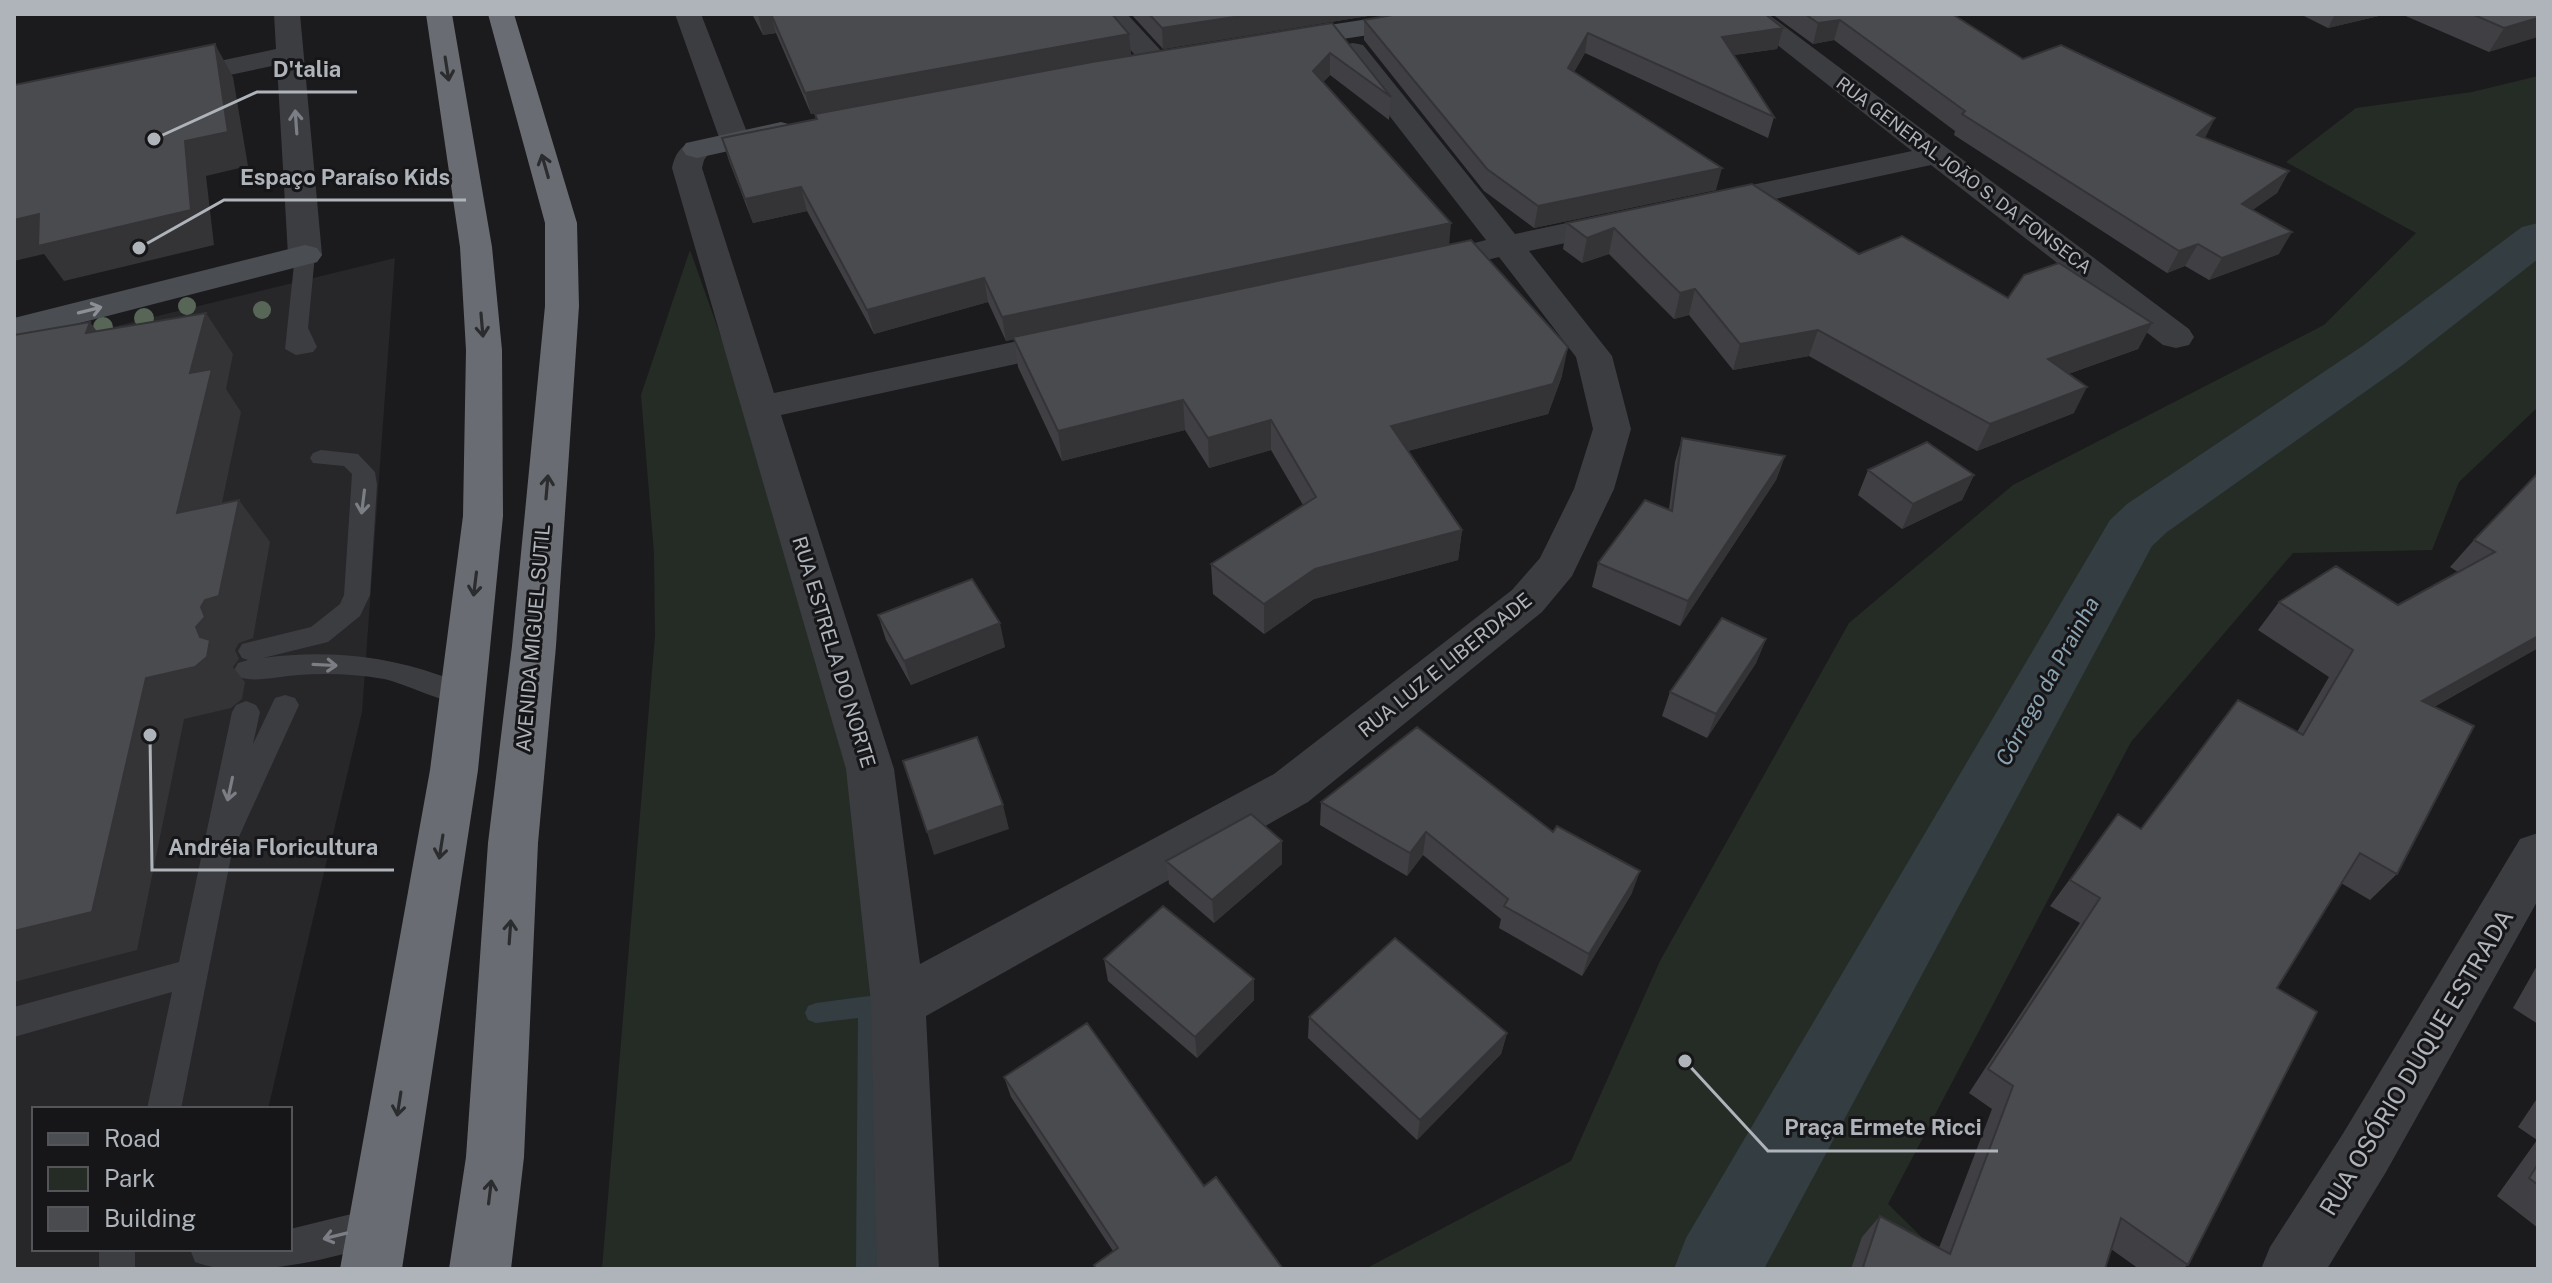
<svg xmlns="http://www.w3.org/2000/svg" width="2552" height="1283" font-family="'Public Sans',sans-serif">
  <style>
    .built { fill: #27272a }
    .green { fill: #252c25 }
    .lines { fill: none; stroke-linecap: round; stroke-linejoin: round }
    .stream { fill: #343d42; fill-rule: evenodd }
    .canal { fill: #343d42; fill-rule: evenodd }
    .lane { fill: #3c3d41; fill-rule: evenodd }
    .street { fill: #3c3d41; fill-rule: evenodd }
    .secondary { fill: #4a4d51; fill-rule: evenodd }
    .highway { fill: #696c72; fill-rule: evenodd }
    .tree { fill: #586658 }
    .wall { fill: #404044 }
    .shaded-wall { fill: #343437 }
    .building { fill: #4a4b4f; stroke: #343437; stroke-width: 2 }
    .oneway { stroke: #2b2c2e }
    .oneway2 { stroke: #7b7e84 }
    .oneway3 { stroke: #8c9096 }
    .labels { text-anchor: middle; dominant-baseline: central; stroke-width: 6; stroke-linejoin: round; paint-order: stroke }
    .far-street-label { font-size: 18px; fill: #afb4bb; stroke: #161618 }
    .street-label { font-size: 20px; fill: #afb4bb; stroke: #161618 }
    .water-label { font-size: 22px; font-style: italic; fill: #8aa3b1; stroke: #161618 }
    .near-street-label { font-size: 24px; fill: #afb4bb; stroke: #161618 }
    .leader { fill: none; stroke: #afb4bb; stroke-width: 3 }
    .callout-dot { fill: #afb4bb; stroke: #161618; stroke-width: 3 }
    .callout-label { font-size: 22px; text-anchor: middle; font-weight: bold; fill: #afb4bb; stroke: #161618; stroke-width: 6; stroke-linejoin: round; paint-order: stroke }
  </style>
  <rect width="100%" height="100%" fill="#1b1b1d"/>
  <path class="built" d="M395,258l-33,454 -94,397h-234v140h201l-4,20h-217v-918z"/>
  <path class="green" d="M2538,76v331l-79,75 -27,68 -139,3 -162,189 -243,462 66,65h-589l206,-108 89,-200 189,-338 164,-138 311,-160 92,-92 -130,-71 70,-54 116,-16z
    M690,250l57,160 103,373 25,238 3,248h-276l53,-633 -1,-83 -13,-158z"/>
  <g class="lines">
    <path class="stream" d="M869,996l8,3 3,7 2,263h-26l2,-251 -42,5 -8,-3 -3,-7 3,-7 8,-3z"/>
    <path class="canal" d="M2538,223v36l-138,108 -233,165 -15,14 -388,723h-90l12,-31 424,-718 17,-16 237,-159 158,-118z"/>
    <path class="lane" d="M305,249l10,6 -7,73 9,19 -4,5 -17,3 -11,-6 10,-94z
      M321,450l37,4 17,18 2,13 -7,110 -10,21 -32,26 -65,16c60,-8 119,-3 176,17 13,4 30,9 36,21l-3,7c-17,6 -65,-19 -88,-24 -28,-5 -57,-6 -86,-4 -19,1 -42,8 -60,2l-4,-7 4,-7 10,-3 -6,-2 -4,-7 4,-7 69,-17 29,-23 4,-9 8,-121 -8,-8 -31,-3 -3,-5 3,-5z
      M285,695l10,3 4,7 -67,147 -51,257h-34l25,-117 -158,45v-30l165,-45 53,-250 4,-7 10,-4 10,4 4,7 -7,32 22,-46z
      M380,1207l13,5 5,13 -5,13c-48,19 -149,44 -198,24l-5,-13h100v-20z
      M99,1249h36v20h-36z"/>
    <path class="street" d="M274,14h26l22,241 -5,7 -12,3 -12,-3 -5,-7 -11,-190 -109,23 -10,-2 -4,-6 4,-6 118,-25z
      M675,14h26l49,126 -4,6 -11,3 -11,-3 -4,-6z
      M1100,14h27l39,42 4,6 -4,6 -10,2 -10,-2z
      M1738,14h30l421,315 5,8 -5,8 -13,3 -13,-3 -232,-180 -225,49 -11,-3 -5,-7 5,-7 217,-46z
      M1353,43l10,2 152,189 108,-23 11,3 5,7 -5,7 -105,23 83,105 19,73 -17,60 -42,87 -30,36 -234,190 -382,214 13,253h-62l-6,-266 -25,-234 -174,-601c4,-20 16,-30 36,-25l4,6 -8,11 -2,8 72,225 301,-64 13,3 5,8 -5,8 -13,3 -294,64 113,354 26,195 354,-190 238,-184 28,-32 34,-69 19,-60 -17,-72 -77,-100 -16,4 -12,-3 -5,-7 5,-7 15,-4 -147,-189 4,-6z
      M2538,833v67l-152,272 -59,97h-66l9,-22 74,-115 176,-293z"/>
    <path class="secondary" d="M1401,14h66l-4,6 -9,2 -177,27 -10,-2 -4,-6 4,-6 10,-2z
      M781,122l11,3 4,6 -4,6 -95,21 -11,-3 -4,-6 4,-6z
      M305,245l12,3 5,7 -5,7 -303,78v-22z"/>
    <path class="highway" d="M426,14h26l40,233 10,103 1,166 -25,254 -76,499h-62l90,-499 33,-254 3,-166 -6,-103z
      M488,14h26l63,209 2,83 -23,340 -18,197 -14,314 -13,112h-62l17,-112 22,-314 24,-197 33,-340v-83z"/>
  </g>
  <g class="tree">
    <circle cx="187" cy="306" r="9"/>
    <circle cx="262" cy="310" r="9"/>
    <circle cx="144" cy="318" r="10"/>
    <circle cx="103" cy="327" r="10"/>
  </g>
  <path class="wall" d="M752,14h360l17,20 2,21 -26,5 227,-37 59,74 -2,23 -59,-45 -7,7 126,163 113,131 -14,38 -140,37 54,79 -4,30 -144,39 -50,35 -51,-40 -2,-30 92,-59 -32,-55 -62,18 -24,-38 -123,31 -44,-94 -4,-28 -8,2 -18,-39 -114,32 -67,-123 -54,12 -24,-62 -7,-23 94,-19 -1,-5 212,-40 -216,40 -35,-81 -13,2z
    M1131,14h249l-217,35z
    M1772,14h180l71,45 182,79 84,33 -12,22 -25,17 27,44 -70,26 -24,-14 -18,7 -213,-138 1,-4 -121,-91 -21,4z
    M2300,14h87l-59,14z
    M2401,14h137l-49,38z
    M1364,20l419,8 -6,21 -43,6 40,62 -6,21 -183,-85 -11,19 142,118 -182,38 -50,-37 -120,-151z
    M1567,223l292,31 149,44 144,25 -14,26 -70,25 6,39 -97,38 -168,-95 -76,14 -44,-55 -15,4 -65,-65 -27,9 -19,-14z
    M1682,438l103,18 -9,24 -96,146 -88,-39 6,-24 71,-54 6,-47z
    M1868,470l106,5 -12,25 -60,29 -44,-34z
    M2538,473v175l-104,59 -37,167 -27,26 -29,-17 -64,105 -89,277 -6,4h-43l-28,-20 -6,20h-254l11,-32 18,-21 59,32 53,-139 -23,-16 111,-170 -30,-17 68,-92 23,15 97,-129 59,32 32,-55 -71,-47 21,-28 119,3 60,-33 -8,-5 24,-27z
    M878,615l127,32 -94,38 -25,-45z
    M1766,639l-10,24 -49,75 -45,-22 8,-24z
    M1321,802l311,91 -50,83 -83,-48 2,-9 -78,-64 -16,21 -87,-51z
    M1166,861l116,3 -68,59 -45,-39z
    M1104,959l150,41 -57,58 -89,-77z
    M2538,964v60l-25,-16z
    M1309,1017l198,16 -6,21 -84,86 -109,-102z
    M1004,1077l200,109 79,83h-188l-1,-4 19,-14 -102,-154z
    M2538,1097v131l-41,-32 40,-56 -19,-13z"/>
  <path class="shaded-wall" d="M764,14h7l5,19 -13,2 -5,-20z
    M1254,14h126l-217,35 -1,-21z
    M2335,14h52l-59,14z
    M2538,18v19l-49,15 15,-24z
    M1840,20l-6,20 -21,4 5,-21z
    M1783,28l-6,21 -59,8 4,-20z
    M1588,33l-3,20 -20,35 3,-20z
    M1129,34l2,21 -320,59 -6,-21z
    M215,44l18,33 15,89 -42,10 8,69 -150,36 -20,-27 -30,7v-41l171,-79z
    M1330,53v22l-17,18v-22z
    M2215,118l-11,22 -7,-5z
    M1722,168l-6,22 -182,38 4,-22z
    M2289,171l-12,22 -47,33 12,-22z
    M801,187l6,24 -54,12 -8,-24z
    M1451,223l-2,24 -443,94 -4,-24z
    M1614,228l-5,26 -27,9 5,-25z
    M2292,232l-13,22 -70,26 13,-22z
    M2198,244l-13,22 -18,7 12,-22z
    M984,278l4,24 -114,32 -7,-24z
    M1695,289l-6,26 -15,4 6,-26z
    M206,313l27,41 -7,35 15,23 -30,143 -34,-42 13,-140z
    M90,322l31,42 -35,-31z
    M2152,323l-14,26 -103,37 13,-27z
    M1818,330l-9,26 -76,14 7,-26z
    M1568,347l-6,29 -14,38 -160,42 3,-30z
    M2087,387l-13,26 -97,38 13,-27z
    M1183,400l2,30 -123,31 -4,-30z
    M1271,420v30l-62,18 -1,-30z
    M1785,456l-9,24 -96,146 8,-25z
    M1974,475l-12,25 -60,29 11,-25z
    M239,500l31,42 -17,96 -14,5 -4,7 4,9 -6,8 12,15 -3,17 -11,9 -47,11 -47,231 -123,32v-51l132,-253 54,-41 -4,-10 5,-20z
    M1462,530l-4,30 -144,39 -50,35v-30l51,-35z
    M1000,623l5,24 -94,38 -7,-24z
    M2538,636v12l-142,80 26,-27z
    M1766,639l-10,24 -49,75 9,-24z
    M1003,805l6,24 -75,26 -7,-23z
    M1426,832l-3,23 -16,21 3,-23z
    M1282,841v23l-68,59 -2,-23z
    M1640,871l-8,22 -50,83 7,-22z
    M1254,979v21l-57,58 -2,-21z
    M1507,1033l-6,21 -84,86 3,-20z"/>
  <path class="building" d="M771,14h341l17,20 -324,59z
    M1149,14h105l-92,14z
    M1398,14h367l18,14 -61,9 52,80 -186,-84 -20,35 154,100 -184,38 -51,-37 -123,-149z
    M1805,14h147l71,45 38,-14 154,73 -18,17 92,36 -47,33 50,28 -70,26 -24,-14 -19,7 -217,-137 3,-3 -125,-91 -22,3z
    M2472,14h66v4l-34,10z
    M1332,23l59,74 -61,-44 -17,18 138,152 -449,94 -18,-39 -117,32 -66,-123 -56,12 -23,-61 95,-19 -2,-5 277,-52z
    M215,44l13,88 -43,9 6,69 -153,36 1,-32 -25,6v-135z
    M1752,184l107,70 43,-18 106,62 16,-23 35,-12 93,60 -104,36 39,28 -97,37 -172,-94 -78,14 -45,-55 -15,4 -66,-65 -27,10 -20,-15z
    M1471,240l97,107 -15,37 -162,42 71,104 -147,39 -51,35 -53,-40 105,-67 -45,-77 -63,18 -25,-38 -125,31 -45,-94z
    M206,313l-16,60 22,-4 -35,144 62,-13 -20,96 -14,4 -4,7 4,10 -9,10 4,10 10,3 -3,17 -12,10 -49,11 -54,234 -78,19v-596l76,-13 -4,11z
    M1682,438l103,18 -97,145 -90,-38 47,-63 27,11z
    M1927,442l47,33 -61,29 -45,-34z
    M2538,473v163l-116,65 52,25 -77,148 -37,-21 -83,135 40,24 -129,253 -67,-47 -16,51h-238l-4,-2 17,-51 70,38 63,-168 -25,-17 112,-171 -30,-18 48,-66 23,15 97,-129 65,35 50,-85 -74,-48 57,-36 62,39 97,-53 -21,-12z
    M972,579l28,44 -96,38 -26,-46z
    M1722,618l44,21 -50,75 -46,-22z
    M1417,727l136,105 4,-6 83,45 -51,83 -85,-48 4,-7 -82,-67 -16,21 -89,-51z
    M977,737l26,68 -76,27 -24,-71z
    M1251,814l31,27 -70,59 -46,-39z
    M1163,906l91,73 -59,58 -91,-78z
    M1395,938l112,95 -87,87 -111,-103z
    M1087,1023l117,163 12,-9 67,92h-187l-2,-4 24,-17 -114,-171z
    M2538,1164v21l-9,-7z"/>
  <defs><path id="oneway-shaft" d="M-6 0H5M1.5-3L5.5 0L1.5 3" fill="none" stroke-width="1.6" stroke-linecap="round" stroke-linejoin="round" transform="scale(2)"/></defs>
  <g class="oneway">
    <use href="#oneway-shaft" transform="translate(447 69) rotate(81)"/>
    <use href="#oneway-shaft" transform="translate(545 166) rotate(-106)"/>
    <use href="#oneway-shaft" transform="translate(482 325) rotate(85)"/>
    <use href="#oneway-shaft" transform="translate(547 487) rotate(-85)"/>
    <use href="#oneway-shaft" transform="translate(475 584) rotate(97)"/>
    <use href="#oneway-shaft" transform="translate(441 847) rotate(99)"/>
    <use href="#oneway-shaft" transform="translate(510 932) rotate(-86)"/>
    <use href="#oneway-shaft" transform="translate(399 1104) rotate(99)"/>
    <use href="#oneway-shaft" transform="translate(490 1192) rotate(-83)"/>
  </g>
  <g class="oneway2">
    <use href="#oneway-shaft" transform="translate(296 122) rotate(-94)"/>
    <use href="#oneway-shaft" transform="translate(363 502) rotate(97)"/>
    <use href="#oneway-shaft" transform="translate(325 665) rotate(3)"/>
    <use href="#oneway-shaft" transform="translate(230 789) rotate(102)"/>
    <use href="#oneway-shaft" transform="translate(335 1236) rotate(166)"/>
  </g>
  <use class="oneway3" href="#oneway-shaft" transform="translate(90 310) rotate(-14)"/>
  <g class="labels">
    <g class="far-street-label">
      <text transform="translate(1964 175) rotate(37)">RUA GENERAL JOÃO S. DA FONSECA</text>
    </g>
    <g class="street-label">
      <text transform="translate(533 638) rotate(-85)">AVENIDA MIGUEL SUTIL</text>
      <text transform="translate(834 652) rotate(73)">RUA ESTRELA DO NORTE</text>
      <text transform="translate(1445 665) rotate(-39)">RUA LUZ E LIBERDADE</text>
    </g>
    <g class="water-label">
      <text transform="translate(2047 681) rotate(-61)">Córrego da Prainha</text>
    </g>
    <g class="near-street-label">
      <text transform="translate(2416 1062) rotate(-59)">RUA OSÓRIO DUQUE ESTRADA</text>
    </g>
  </g>
  <path class="leader" d="M154 139L257 92H357M139 248L224 200H466M150 735L152 870H394M1685 1061L1768 1151H1998"/>
  <g class="callout-dot">
    <circle cx="154" cy="139" r="8"/>
    <circle cx="139" cy="248" r="8"/>
    <circle cx="150" cy="735" r="8"/>
    <circle cx="1685" cy="1061" r="8"/>
  </g>
  <g class="callout-label">
    <text x="307" y="77">D'talia</text>
    <text x="345" y="185">Espaço Paraíso Kids</text>
    <text x="273" y="855">Andréia Floricultura</text>
    <text x="1883" y="1135">Praça Ermete Ricci</text>
  </g>
  <rect width="2552" height="1283" fill="none" stroke="#afb4bb" stroke-width="32"/>
  <rect x="32" y="1107" width="260" height="144" fill="#161618" stroke="#535559" stroke-width="2"/>
  <rect x="48" y="1133" width="40" height="12" fill="#4a4d51" stroke="#535559" stroke-width="2"/>
  <text x="104" y="1147" font-size="24" fill="#afb4bb">Road</text>
  <rect x="48" y="1167" width="40" height="24" fill="#252c25" stroke="#535559" stroke-width="2"/>
  <text x="104" y="1187" font-size="24" fill="#afb4bb">Park</text>
  <rect x="48" y="1207" width="40" height="24" fill="#4a4b4f" stroke="#535559" stroke-width="2"/>
  <text x="104" y="1227" font-size="24" fill="#afb4bb">Building</text>
</svg>
